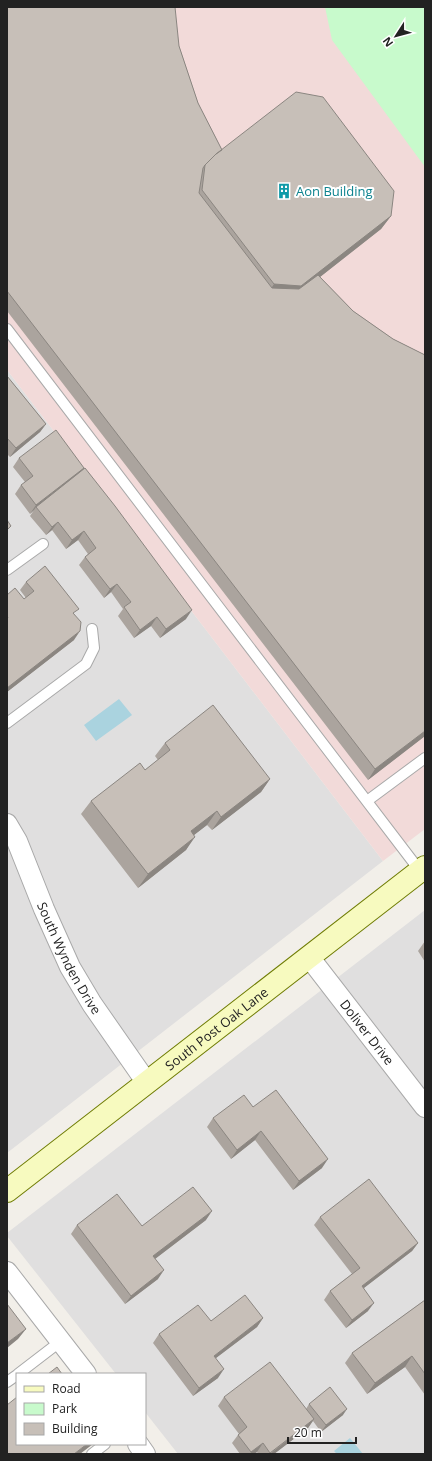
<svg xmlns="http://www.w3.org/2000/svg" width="432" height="1461" font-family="'Open Sans',sans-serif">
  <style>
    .residential { fill: #e0dfdf }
    .commercial { fill: #f2dad9 }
    .park { fill: #c8facc }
    .water { fill: #aad3df }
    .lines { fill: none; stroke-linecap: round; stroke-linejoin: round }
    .service-casing { stroke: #a9a9a9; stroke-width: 12 }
    .minor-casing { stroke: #a9a9a9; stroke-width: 22 }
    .secondary-casing { stroke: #707d05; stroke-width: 24 }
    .service { stroke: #fff; stroke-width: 10 }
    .minor { stroke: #fff; stroke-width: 20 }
    .secondary { stroke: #f7fabf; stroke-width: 22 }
    .wall { fill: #aba49e }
    .shaded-wall { fill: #8b8681 }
    .building { fill: #c7bfb8; stroke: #8b8681 }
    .labels { text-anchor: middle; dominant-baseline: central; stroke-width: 4; stroke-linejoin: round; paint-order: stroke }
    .culture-label { font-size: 13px; fill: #0d838f; stroke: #fff; text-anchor: start }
    .street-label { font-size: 13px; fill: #222; stroke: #fff }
  </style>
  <rect width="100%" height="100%" fill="#f2efe9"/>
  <path class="residential" d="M7,370l376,491 -376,292z
    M425,910v544h-247l-33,-42v-38h-29l-109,-138v-3z"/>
  <path class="commercial" d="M7,7h418v822l-42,32 -376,-491z"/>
  <path class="park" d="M325,7h100v160l-93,-127z"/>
  <path class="water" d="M119,699l13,16 -36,26 -12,-16z
    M350,1438l13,16h-26l-3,-3z"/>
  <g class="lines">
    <defs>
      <path id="service" d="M7,329l413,542
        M7,570l36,-26
        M7,723l79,-59 8,-16 -2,-19
        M367,801l58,-43
        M18,1374l43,-33
        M7,1382l10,-7
        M92,1454l13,-10"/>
      <g id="minor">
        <path id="s1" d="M7,824l10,17 27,68 26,58 22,37 55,79"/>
        <path id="s2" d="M309,957l116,150"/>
        <path d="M7,1272l79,102"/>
        <path d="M138,1444l7,10"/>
      </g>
      <g id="secondary">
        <path id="s3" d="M7,1191l418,-324"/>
      </g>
    </defs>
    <use href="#service" class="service-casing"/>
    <use href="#minor" class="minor-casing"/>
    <use href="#secondary" class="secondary-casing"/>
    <use href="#service" class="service"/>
    <use href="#minor" class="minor"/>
    <use href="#secondary" class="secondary"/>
  </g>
  <path class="wall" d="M7,7l172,39 19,57 24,47 169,66 -10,13 -61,48 33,34 40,28 32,16v381l-57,44 -361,-469z
    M7,376l39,48 -6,8 -30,25 -3,-3z
    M19,458l65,10 -2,3 104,148 -26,19 -9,-12 -17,12 -16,-22 5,-7 -12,-17 -7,6 -25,-33 6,-8 3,-3 -10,-14 -12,9 -14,-19 -6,5 -16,-19 4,-6 -4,4 -15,-20 6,-9 4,-3 -12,-15z
    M26,582l49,33 -1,25 -67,52v-97l17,4 2,-1 -6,-8z
    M165,743l105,36 -9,13 -49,38 -5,-5 -13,10 -8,15 -48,38 -57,-74 10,-13 54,-31 13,-10 -3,-4z
    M425,941v21l-7,-11z
    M253,1107l69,61 -29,22 -38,-50 -24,19 -24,-32 6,-9z
    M320,1217l98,26 -6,8 -48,37 4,23 -22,17 -22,-28 6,-9 22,-17 -38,-49z
    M206,1220l-51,39 3,20 -33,25 -54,-70 6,-9 65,1z
    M425,1300v95l-20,-28 -38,27 -22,-31 7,-10z
    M263,1318l-6,9 -41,31 2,20 -25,18 -40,-53 6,-9 52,-13z
    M224,1397l82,12 3,-5 34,11 -22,17 -8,-11 -5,7 -34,26h-16l-1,-2 -3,2h-14l-8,-11 6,-8 1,-1 -21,-28z"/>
  <path class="shaded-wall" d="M391,216l-10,13 -89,70 -27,-1 9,-14z
    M46,424l-6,8 -30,25 6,-9z
    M84,468l-6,9 -42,30 -2,3 -4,4 6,-9z
    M58,522l-6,8 -6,5 6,-8z
    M84,531l-6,9 -12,9 6,-9z
    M117,584l-6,8 -7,6 6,-9z
    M192,610l-6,9 -26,19 6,-9z
    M157,617l-6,9 -17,12 6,-8z
    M80,631l-6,9 -67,52v-4z
    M425,731v5l-57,44 7,-11z
    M270,779l-9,13 -49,38 9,-13z
    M217,811l-10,14 -26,20 10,-14z
    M195,837l-9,13 -48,38 10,-14z
    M261,1131l-6,9 -24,19 6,-9z
    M328,1159l-6,9 -29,22 6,-9z
    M212,1211l-6,9 -59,45 6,-9z
    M418,1243l-6,8 -56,43 6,-8z
    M164,1270l-6,9 -33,25 6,-8z
    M374,1303l-6,8 -22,17 6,-8z
    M263,1318l-6,9 -49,37 6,-8z
    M26,1329l-8,10 -11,9v-5z
    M412,1356l-7,11 -38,27 8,-11z
    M224,1369l-6,9 -25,18 6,-8z
    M347,1409l-4,6 -22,17 5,-7z
    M314,1419l-6,9 -34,26h-4z
    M263,1443l-6,9 -3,2h-4l1,-2z
    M87,1444h6l-13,10h-6z"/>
  <path class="building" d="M7,7h168l4,39 19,57 24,47 -6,4 -11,11 -2,3 -4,25 73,95 27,1 19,-14 35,36 40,28 32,16v376l-50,38 -368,-478z
    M296,92l27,5 71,94 -3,25 -90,70 -27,-2 -72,-94 3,-25 11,-11z
    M7,376l39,48 -30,24 -9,-10z
    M56,430l28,38 -48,37 -15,-20 12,-9 -14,-18z
    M85,468l30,38 77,104 -26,19 -9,-12 -17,13 -16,-23 7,-5 -14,-18 -7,5 -25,-32 11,-9 -12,-17 -12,9 -14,-18 -6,5 -16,-20z
    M7,520l4,6 -4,4z
    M45,566l34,43 -6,4 8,9 -1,9 -73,57v-69l1,-1 -1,-2v-21l8,-7 9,11 10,-8 -8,-9z
    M213,705l57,74 -49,38 -4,-6 -26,20 4,6 -47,37 -57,-73 49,-38 5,7 25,-20 -5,-7z
    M276,1090l52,69 -29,22 -38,-50 -24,19 -24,-32 31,-23 9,12z
    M369,1179l49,64 -56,43 12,17 -22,17 -22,-29 30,-23 -40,-51z
    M193,1187l19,24 -59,45 11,14 -33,26 -54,-71 40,-31 25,32z
    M245,1295l18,23 -49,38 10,13 -25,19 -40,-54 39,-29 13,16z
    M425,1300v74l-13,-18 -37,27 -23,-30z
    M7,1304l19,25 -19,14z
    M270,1362l44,57 -44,34 -7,-10 -12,9 -13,-17 9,-8 -23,-30z
    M57,1367l5,7h-14z
    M330,1387l17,22 -21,16 -17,-21z
    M17,1397v47h70l-13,10h-67v-49z"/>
  <defs>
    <symbol id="building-bare" viewBox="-9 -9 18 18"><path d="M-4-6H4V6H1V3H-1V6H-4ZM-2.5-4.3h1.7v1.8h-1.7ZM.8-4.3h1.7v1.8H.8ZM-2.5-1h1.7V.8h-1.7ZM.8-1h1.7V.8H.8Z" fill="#0f9aa8" stroke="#fff" stroke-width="2.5" paint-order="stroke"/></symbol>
  </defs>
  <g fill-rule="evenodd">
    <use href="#building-bare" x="273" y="180" width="22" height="22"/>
  </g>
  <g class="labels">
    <g class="culture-label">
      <text x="296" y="191">Aon Building</text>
    </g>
    <g class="street-label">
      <text stroke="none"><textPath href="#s1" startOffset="148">South Wynden Drive</textPath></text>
      <text stroke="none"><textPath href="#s3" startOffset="265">South Post Oak Lane</textPath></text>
      <text stroke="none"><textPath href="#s2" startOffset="95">Doliver Drive</textPath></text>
    </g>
  </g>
  <rect width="432" height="1461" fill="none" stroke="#222222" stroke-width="16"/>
  <rect x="16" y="1373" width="130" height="72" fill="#ffffff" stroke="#a7a7a7"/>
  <rect x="24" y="1386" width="20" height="6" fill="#f7fabf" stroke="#a7a7a7"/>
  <text x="52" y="1393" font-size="12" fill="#222222">Road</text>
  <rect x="24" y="1403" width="20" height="12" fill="#c8facc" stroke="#a7a7a7"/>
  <text x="52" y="1413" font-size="12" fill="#222222">Park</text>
  <rect x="24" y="1423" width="20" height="12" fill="#c7bfb8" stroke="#a7a7a7"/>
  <text x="52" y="1433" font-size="12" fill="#222222">Building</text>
  <g transform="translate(396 36) rotate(234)" stroke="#ffffff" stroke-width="3" paint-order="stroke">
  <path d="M0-3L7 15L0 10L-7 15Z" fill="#222222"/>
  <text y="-6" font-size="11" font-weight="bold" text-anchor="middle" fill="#222222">N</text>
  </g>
  <path d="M288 1437v6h68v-6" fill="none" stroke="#222222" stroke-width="2"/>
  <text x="294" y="1437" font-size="12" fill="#222222" stroke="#ffffff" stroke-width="3" paint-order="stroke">20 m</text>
</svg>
